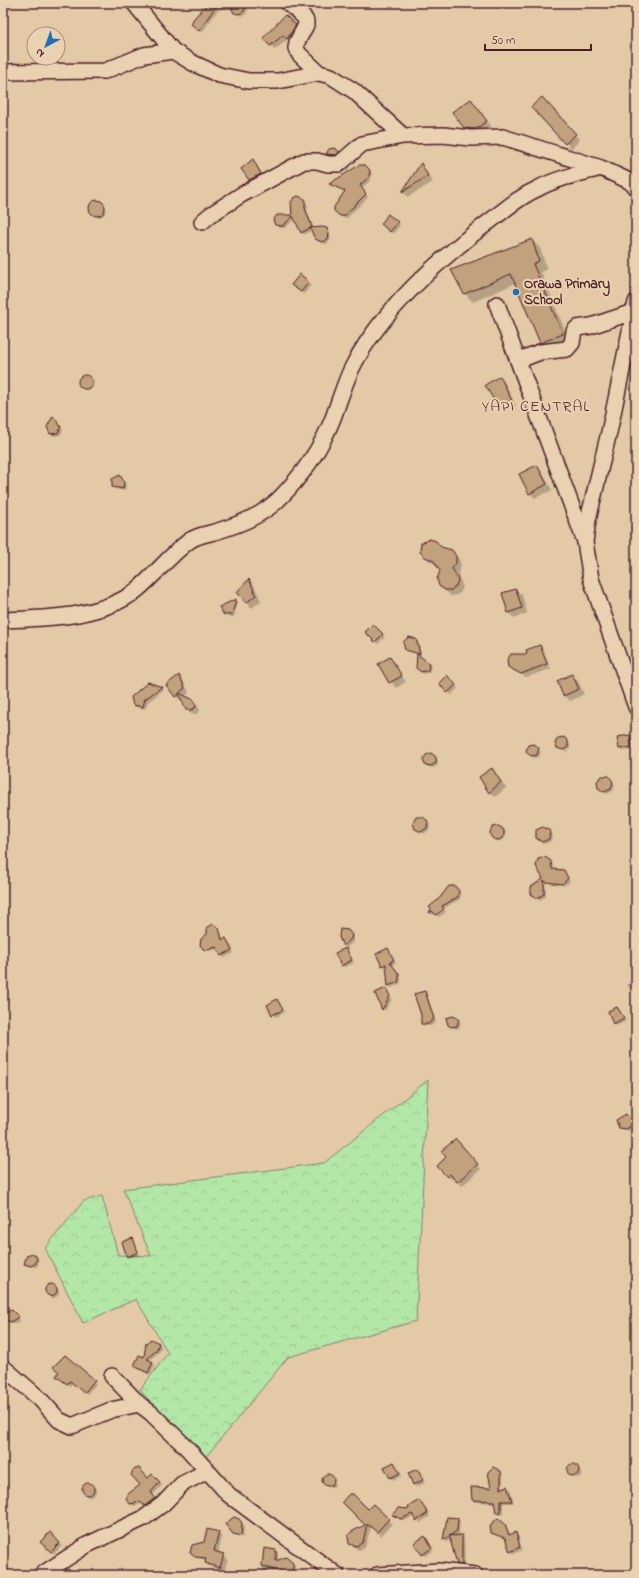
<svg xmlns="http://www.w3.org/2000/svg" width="639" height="1578" font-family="'Indie Flower',sans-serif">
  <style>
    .forest { fill: url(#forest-crowns); stroke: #7e836a }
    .shadow { fill: #0003 }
    .building { fill: #c1a27c; stroke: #4a1f2b }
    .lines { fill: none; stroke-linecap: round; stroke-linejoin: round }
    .minor-casing { stroke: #4a1f2b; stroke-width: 18 }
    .minor { stroke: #e9d1b1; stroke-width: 15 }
    .poi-dot { fill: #1f6fb2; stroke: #e9d1b1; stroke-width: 1.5 }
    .labels { text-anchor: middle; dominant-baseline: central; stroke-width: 4; stroke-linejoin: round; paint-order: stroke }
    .poi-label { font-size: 14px; font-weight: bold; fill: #4a1f2b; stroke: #e9d1b1; text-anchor: start }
    .quarter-label { font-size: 16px; letter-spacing: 1px; fill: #4a1f2b; stroke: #e9d1b1 }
  </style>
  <defs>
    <pattern id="forest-crowns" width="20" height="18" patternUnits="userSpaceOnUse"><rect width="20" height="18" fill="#b3e7a8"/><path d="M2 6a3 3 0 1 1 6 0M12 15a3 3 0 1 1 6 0" fill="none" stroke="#9bc691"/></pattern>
  </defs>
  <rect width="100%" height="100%" fill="#e3c9a5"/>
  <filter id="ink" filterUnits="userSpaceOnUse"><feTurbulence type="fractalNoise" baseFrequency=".025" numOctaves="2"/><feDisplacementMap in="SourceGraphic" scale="8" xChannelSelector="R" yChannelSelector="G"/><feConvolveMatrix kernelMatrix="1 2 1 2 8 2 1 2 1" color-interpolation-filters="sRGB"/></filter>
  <g filter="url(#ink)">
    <path class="forest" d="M428,1080l-12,241 -128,36 -84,102 -64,-69 28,-37 -32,-54 -53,24 -38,-75 39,-47 18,-5 16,59 33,1 -28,-67 201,-26z"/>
    <path class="shadow" d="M203,3h47l-4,11 -4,2 -7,-4 -4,-7 -14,6 -15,22 -10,-9z
      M295,26l5,4 -8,12 -4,-3 -13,11 -11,-12z
      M471,101l21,26 -10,7 -12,-1 -6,-5z
      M547,104l33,36 -9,9 -5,-6z
      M339,152l2,3 -3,2 -8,-1 -3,-2z
      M252,160l14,19 -11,6 -13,-16z
      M421,165l12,17 -25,15 -5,-5z
      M364,166l8,7 -1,7 -9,8 6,9 -21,21h-4l-8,-7 11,-19 -15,-7z
      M302,198l6,7 -1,6 7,18h13l2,3 2,7 -4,5 -8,-2 -7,-12 -8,5 -9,-16 -10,9h-6l-5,-6 20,-6z
      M90 209a8 8 0 1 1 16 0a8 8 0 1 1-16 0Z
      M397,222l3,3 -7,9 -9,-7z
      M532,240l8,8 7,22 -6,2 29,70 -20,9 -9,-9 -25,-59 -43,19 -8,-8 -13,-23z
      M300,275l11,10 -7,9 -9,-7z
      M80 383a7 7 0 1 1 14 0a7 7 0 1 1-14 0Z
      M500,378l5,5 11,23 -13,4 -5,-6z
      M55,419l8,11 -3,5 -7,1 -2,-2z
      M537,466l5,6 10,18 -17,8 -5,-5z
      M122,479l4,6 -1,6 -9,-2 -3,-2z
      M433,540l8,8 12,5 6,6 2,6 -3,9 5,13 -2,5 -4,3 -6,1 -11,-10 1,-16 -3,-5 -7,-3 -6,-5 -4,-11 3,-5z
      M249,580l5,5 7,16 -9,7 -6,-6z
      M516,590l6,5 5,18 -13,5 -6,-6z
      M236,600l2,2 -4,15h-6l-7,-9z
      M373,626l12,11 -7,7 -11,-12z
      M416,640l3,3 2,13 -15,-7z
      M540,646l4,5 7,18 -25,8 -12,-6 -5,-4z
      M390,658l16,24 -10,6 -17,-23z
      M428,663l3,3 -1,6 -6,2 -5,-4z
      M572,675l6,6 6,13 -14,7 -6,-5 -6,-14z
      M179,676l4,4 6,13 -5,4 9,4 5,5 2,5 -4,3h-5l-5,-5 -4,-10 -2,1 -4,-4z
      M447,677l11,11 -7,7 -11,-12z
      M161,688l2,2 -15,12 -3,7 -9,-2 -2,-2 4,-16z
      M630,736l3,3 1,11 -12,1 -2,-2 -2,-11z
      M563,738l7,6v5l-4,3 -8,-4z
      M534,745l7,7 -2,5 -5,1 -7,-7z
      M435,758l3,2v5l-4,3 -5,-1 -3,-3z
      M492,769l14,19 -11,9 -5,-5z
      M611,780l4,5 -2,6 -6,3 -5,-4z
      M423,818l7,7 -1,5 -5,4 -8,-5z
      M492 834a7 7 0 1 1 14 0a7 7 0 1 1-14 0Z
      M549,832l3,3 -1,6 -6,3 -6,-4z
      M550,862l3,3 1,5 10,1 6,10 -2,3 -23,-3 1,15 -6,4 -8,-6v-7l13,-7z
      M548,883l18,2v1z
      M454,887l7,7 -1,5 -28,16 -2,-2 3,-4z
      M445,910l1,2 -7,5 -2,-2z
      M218,929l3,3 2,8 3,-1 2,2 6,12 -10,5 -5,-9 -11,2 -2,-2 2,-15z
      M348,931l5,6v5l-7,6 -6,-11z
      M346,949l8,14 -10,4 -2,-2z
      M388,949l8,14 -4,1 9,14v3l-1,3 -9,4 -2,-3 -2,-19 -2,1 -2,-2z
      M636,975v19l-9,-9z
      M385,989l7,10 -7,12 -9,-18z
      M425,992l2,2 9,28 -5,4h-6l-3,-3z
      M277,1001l8,11 -9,5 -8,-11z
      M617,1008l9,13 -9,5 -8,-14z
      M458,1020l3,3 -2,5 -3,1 -6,-4z
      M628,1117l7,10 -6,4 -9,-4z
      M460,1144l21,25 -19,17 -8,-8 -2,2 -4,-4v-19z
      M132,1239l8,16 -9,3 -3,-2z
      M36,1258l3,2 -1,5 -2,2 -8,-1 -3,-2z
      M47 1292a6 6 0 1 1 12 0a6 6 0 1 1-12 0Z
      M3,1311l11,2 6,7 -3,3h-7l-7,-8z
      M158,1343l3,3 -1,5 -11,10 6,4 -5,10 -13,-7 -2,-2z
      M65,1357l31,27 -9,10 -14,-12 -3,4 -10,-8z
      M394,1463l8,13 -9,4 -7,-12z
      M571,1465h4l6,7v4l-3,2 -8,-4 -2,-3z
      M418,1470l7,13 -9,4 -2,-3z
      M500,1471l3,3v15l4,-2 3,2 4,14h-11v11l-3,1 -3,-3 -2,-9 -20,-1 -2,-2 19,-11z
      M327,1475l8,6 -1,6h-7l-5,-7z
      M152,1476l10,9 -9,10 4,6 -9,7 -5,-5 -8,3 -3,-1 -3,-3 12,-17z
      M84 1491a6 6 0 1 1 12 0a6 6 0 1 1-12 0Z
      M419,1501l11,15 -10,7 -5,-7 -11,5 -11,-6 18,-5z
      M343,1502l25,8 5,-5 19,19 -11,12 -10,-10 -6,22 -7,2 -8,-7 -2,-4 2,-4 17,-10z
      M448,1518l9,1 3,2 -1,13 -5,3 7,-1 3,2 1,29 -7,-4 -7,-24 -4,3 -3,-2z
      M498,1519l8,6 4,10 6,-2 2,3 4,14 -9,4 -6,-15 -15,-7 -1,-7z
      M241,1522l3,4 -1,12 -9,-5z
      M218,1533l4,4 -4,17 10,5 -4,12 -14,-4 -4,-4 1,-3 -10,-2 -5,-4z
      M50,1534l12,12 -8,8 -12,-12z
      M427,1540l6,11 -7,5 -3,-2z
      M265,1550l11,1 2,2v8l7,-3 10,9 -2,8 -18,-4 -1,4h-16l5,-6z"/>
    <path class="building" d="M209,3h9l-19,28 -8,-7 3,-6z
      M229,3h18l-3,8 -5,3 -5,-1z
      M285,15l11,10 -9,14 -4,-4 -13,11 -7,-8z
      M542,97l34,37 -11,10 -34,-37z
      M471,99l16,22 -11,8 -12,-1 -12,-16z
      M334,148l6,4 -4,3 -10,-1 3,-5z
      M253,159l8,15 -12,6 -8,-11z
      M421,163l7,13 -26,16z
      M359,165h6l5,5 -1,7 -9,8 6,9 -22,22h-4l-6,-5v-4l11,-16 -16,-7z
      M298,196l7,3v9l7,19 -11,6 -8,-17 -10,10 -8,-1 -2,-5 4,-5h15l-1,-13 3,-4z
      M89 208a8 8 0 1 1 16 0a8 8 0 1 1-16 0Z
      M388,214l10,8 -8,10 -9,-8z
      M322,227l5,1 2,6 -1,5 -6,3 -7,-3 -5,-11z
      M532,239l7,22 -6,3 30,70 -23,9 -29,-69 -47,20 -13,-24z
      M300,274l9,8 -8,10 -10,-7z
      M78 382a7 7 0 1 1 14 0a7 7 0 1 1-14 0Z
      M500,376l12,25 -15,4 -12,-20z
      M53,416l8,11 -3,6 -8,1 -3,-7z
      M537,465l10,19 -18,10 -10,-20z
      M120,475l4,7 -1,7 -11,-2v-8z
      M430,539l6,2 5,6 11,3 4,6v7l-4,5 6,12 -2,6 -5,4h-6l-6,-4 -2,-7 3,-8 -6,-10 -9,-4 -5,-5 1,-9z
      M249,579l7,16 -10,8 -9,-11z
      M516,589l6,19 -14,5 -6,-20z
      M236,599l-4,16h-8l-5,-8z
      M373,624l10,10 -8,8 -10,-10z
      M409,637l7,2 4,15 -15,-4 -2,-8z
      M540,645l7,19 -26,10 -13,-7 -1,-7 4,-6h16l-1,-4z
      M417,654l12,9 -1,7 -7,2 -5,-4z
      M390,657l12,19 -13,7 -11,-19z
      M572,674l7,15 -16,7 -6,-15z
      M179,675l6,13 -6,5 15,7 2,7 -5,3h-5l-7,-16 -4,3 -9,-12z
      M447,675l9,10 -9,8 -8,-10z
      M148,682l14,5 -17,12 -2,8 -10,-2 -2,-8z
      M630,735l2,12 -13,2 -2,-12z
      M564,737l4,4v6l-5,3 -6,-2 -2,-5 3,-5z
      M534,744l5,4 -2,7 -6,1 -5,-4 2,-7z
      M431,753l5,4v6l-5,3 -6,-1 -2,-5 3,-5z
      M492,768l9,14 -12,11 -10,-16z
      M602,776h7l4,6 -2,7 -7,3 -6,-4 -1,-7z
      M416,817h7l5,4 -1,7 -6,4 -6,-3 -2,-6z
      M490 833a7 7 0 1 1 14 0a7 7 0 1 1-14 0Z
      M543,827l7,4 -1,8 -7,3 -6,-4v-8z
      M545,857l6,4 1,8 12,1 4,8 -5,6 -18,-2 -1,-2v14l-7,4 -6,-4v-7l12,-8 -7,-13 2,-7z
      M449,886h6l4,5 -1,6 -16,9 2,3 -8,6 -4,-4 -3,2 2,-4 -2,-2 9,-7z
      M213,924l6,4 3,12 4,-2 6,12 -11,6 -5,-9 -9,3 -4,-1 -3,-4 1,-6 6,-5v-6z
      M340,929l8,1 4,5 -1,4 -8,7 -4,-9z
      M346,948l6,12 -11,6 -6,-13z
      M388,948l6,12 -4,2 9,12v4l-1,4 -10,4 -2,-22 -4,2 -6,-12z
      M386,988l4,8 -8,14 -7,-17z
      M425,991l9,28 -6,5h-7v-9l-7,-21z
      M277,999l6,11 -11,5 -5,-10z
      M617,1007l7,11 -11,6 -5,-13z
      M453,1016l6,3 -2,7 -6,1 -3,-2 -2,-7z
      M626,1114l6,8 -2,5 -4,2 -7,-1 -3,-8z
      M456,1139l22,25 -21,18 -7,-8 -3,3 -10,-11 9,-9 -5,-6z
      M133,1238l5,14 -11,5 -5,-15z
      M32,1253l5,4 -1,6 -5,3 -7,-2 3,-9z
      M45 1290a6 6 0 1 1 12 0a6 6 0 1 1-12 0Z
      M12,1310l7,7 -9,5 -5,-3 -1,-4 2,-3z
      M151,1339l8,4 -2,6 -10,10 6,3 -5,11 -14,-7 5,-11 5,2 2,-14z
      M65,1355l30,25 -11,13 -14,-12 -3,3 -11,-8 3,-4 -6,-5z
      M394,1462l6,11 -10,5 -6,-11z
      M567 1470a6 6 0 1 1 12 0a6 6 0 1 1-12 0Z
      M493,1467l8,4v18l6,-3 5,15h-11v11l-5,1 -2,-12 -22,-1 -1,-13 20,1 -3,-16z
      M139,1468l9,10 4,-4 8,8 -9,10 4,6 -10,8 -5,-4 -10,2 -4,-5 2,-5 12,-9 -9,-10 2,-5z
      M418,1469l5,11 -10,5 -5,-12z
      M322 1480a6 6 0 1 1 12 0a6 6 0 1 1-12 0Z
      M82 1489a6 6 0 1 1 12 0a6 6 0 1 1-12 0Z
      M349,1494h4l15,15 5,-5 16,15 -12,13 -10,-8 -4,18 -6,4 -8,-2 -1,-8 3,-4 14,-7 -23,-23z
      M419,1500l9,13 -12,8 -4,-7 -11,5 -9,-4 6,-7 11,1 -1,-2z
      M234,1517l5,2 3,4 -1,13 -8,-2 -8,-10z
      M447,1517l11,1 -1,13 -14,9z
      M498,1518l7,6 4,11 7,-3 4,15 -10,5 -5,-14 -14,-5 -1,-8z
      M207,1529l12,3 -5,19 10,3 -4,14 -15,-5 1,-5 -11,-1 -5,-4 2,-8 12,-3z
      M50,1532l10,11 -9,9 -11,-10z
      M462,1535v30l-5,-1 -8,-28z
      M425,1536l7,12 -10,7 -8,-12z
      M264,1548l12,2v11l10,-4 7,6v5l-3,7 -28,-9z"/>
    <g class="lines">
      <defs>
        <path id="minor" d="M134,3l39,48 20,12 26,12 30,6h29l41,-8
          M288,3l15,13 3,5v4l-9,17 -1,6 3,6 20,19 12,3 23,15 49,45
          M3,72l102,-1 39,-16 29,-4
          M202,222l8,-7 31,-20 63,-34h13l11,3h11l23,-20 41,-8 40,-1 27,3 33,-1 98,31 28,13 7,6
          M636,302l-26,126 -22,92 -3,22 6,37 45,128
          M497,304l87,235
          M519,360l21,-8 27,-3 5,-6 2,-12 3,-3 14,-2 45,-15
          M3,620c43,-2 99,-2 134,-30 18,-15 32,-34 52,-49 8,-6 19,-7 29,-10 22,-7 43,-15 60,-31 23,-23 43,-51 55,-82 6,-16 11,-33 18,-48 28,-58 92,-114 143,-152 14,-11 27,-22 43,-29 20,-11 42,-15 64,-21
          M3,1367l37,32 19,21 13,6 39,-16 28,-6 12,9 36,35 42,47 108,80
          M112,1376l27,28
          M41,1575l46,-30 57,-27 19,-14 19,-20 25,-13
          M377,1575l62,-4 36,4"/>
      </defs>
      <use href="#minor" class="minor-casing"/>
      <use href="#minor" class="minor"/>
    </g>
  </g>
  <circle class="poi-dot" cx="516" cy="292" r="4"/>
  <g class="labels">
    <g class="poi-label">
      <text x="524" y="284">Orawa Primary<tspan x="524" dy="16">School</tspan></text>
    </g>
    <g class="quarter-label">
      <text x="536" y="407">YAPI CENTRAL</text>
    </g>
  </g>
  <rect width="639" height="1578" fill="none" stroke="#e9d1b1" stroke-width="16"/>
  <rect x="8" y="8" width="623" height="1562" fill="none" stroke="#4a1f2b" stroke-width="1.5" filter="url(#ink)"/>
  <g transform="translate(46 46) rotate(221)"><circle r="19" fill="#e9d1b1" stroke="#a98a7b"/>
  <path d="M0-3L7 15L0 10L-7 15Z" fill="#1f6fb2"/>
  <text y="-6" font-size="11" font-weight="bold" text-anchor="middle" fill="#4a1f2b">N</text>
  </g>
  <path d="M485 44v6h106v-6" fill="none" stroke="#4a1f2b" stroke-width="2"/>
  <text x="491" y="44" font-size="12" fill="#4a1f2b" stroke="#e9d1b1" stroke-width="3" paint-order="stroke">50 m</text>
</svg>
